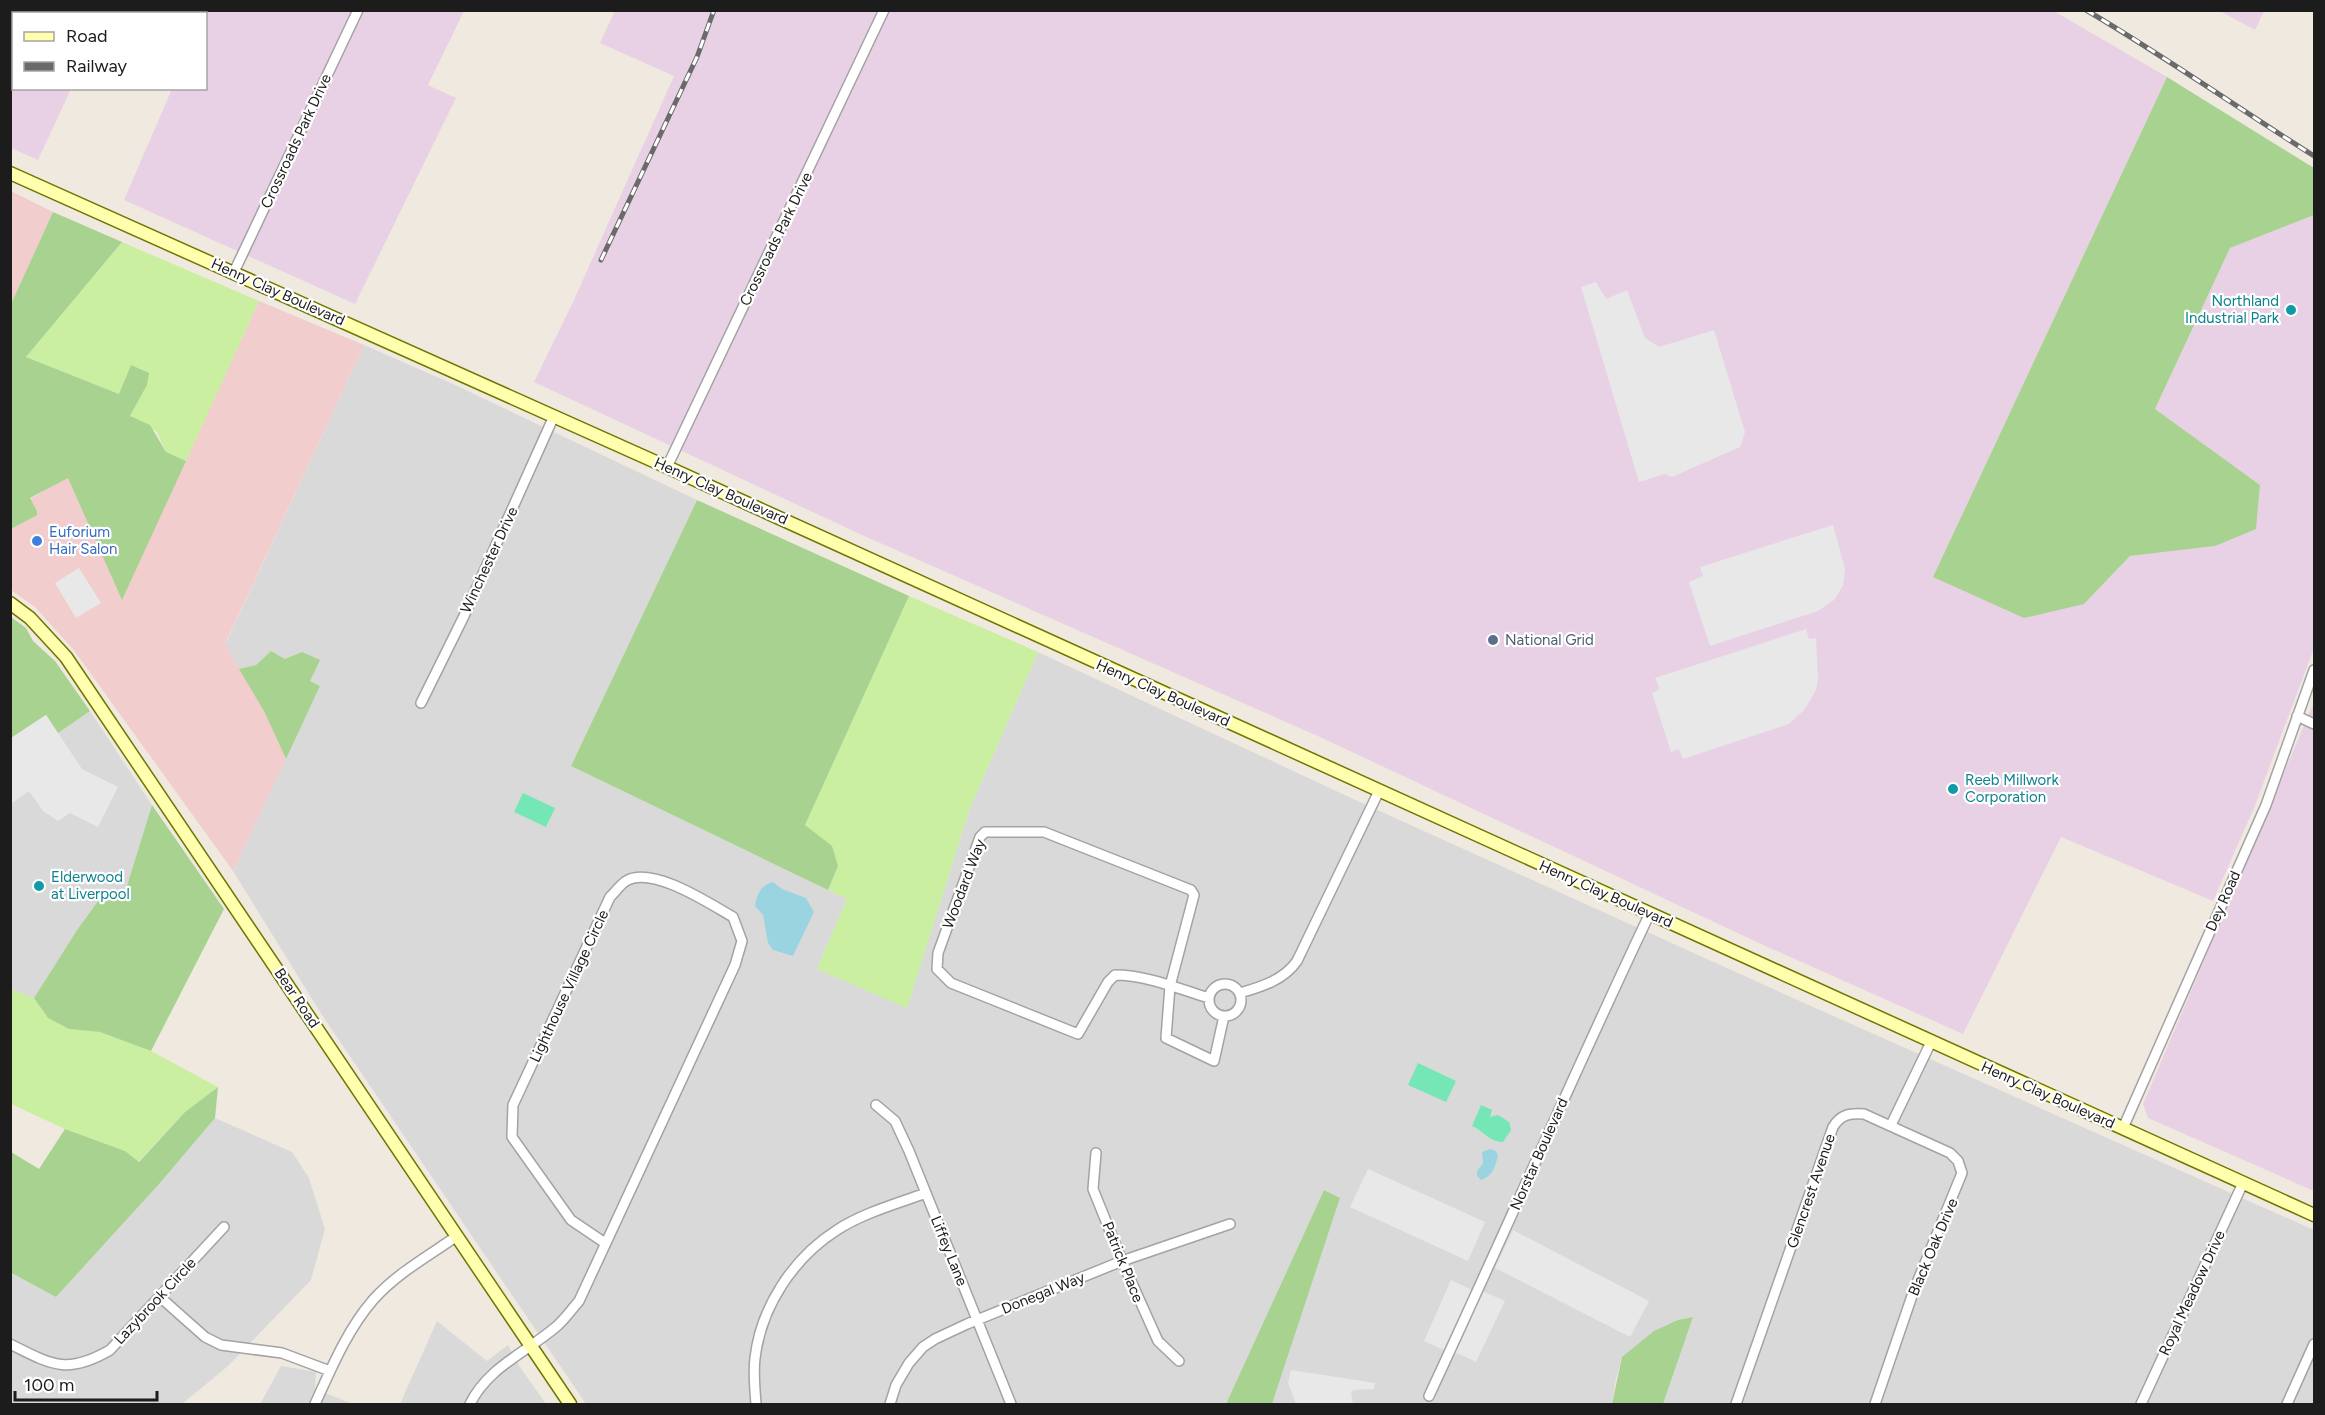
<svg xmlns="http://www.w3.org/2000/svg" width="2325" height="1415" font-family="Figtree,sans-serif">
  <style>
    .residential { fill: #dad9d9 }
    .commercial { fill: #f2cdcd }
    .industrial { fill: #e8d1e5 }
    .grass { fill: #caefa0 }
    .forest { fill: #a7d290 }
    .pitch { fill: #75e6b6 }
    .parking { fill: #e8e8e8 }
    .water { fill: #9bd4e1 }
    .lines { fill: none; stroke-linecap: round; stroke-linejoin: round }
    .street-casing { stroke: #a3a3a3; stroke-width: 12 }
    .secondary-casing { stroke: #6e7600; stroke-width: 15 }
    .street { stroke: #fff; stroke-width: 9 }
    .secondary { stroke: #ffffae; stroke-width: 12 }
    .rail-casing { stroke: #6a6a6a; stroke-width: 5 }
    .rail { stroke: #fff; stroke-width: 3; stroke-dasharray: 9; stroke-linecap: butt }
    .culture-dot { fill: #0f9aa8; stroke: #fff; stroke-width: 2 }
    .shop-dot { fill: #3f7fe0; stroke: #fff; stroke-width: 2 }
    .service-dot { fill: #5c6f8a; stroke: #fff; stroke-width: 2 }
    .labels { text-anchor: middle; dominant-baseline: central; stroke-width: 4.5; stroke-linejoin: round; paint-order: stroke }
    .street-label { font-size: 15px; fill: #1c1c1c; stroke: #fff }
    .culture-label { font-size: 15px; fill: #0d838f; stroke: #fff; text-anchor: start }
    .shop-label { font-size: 15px; fill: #366cbe; stroke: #fff; text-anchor: start }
    .service-label { font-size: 15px; fill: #4e5e75; stroke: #fff; text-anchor: start }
  </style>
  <rect width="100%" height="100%" fill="#efe9e0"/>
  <path class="residential" d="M364,345l89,39 244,116 -126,266 276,133 -30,70 90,38 63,-199 68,-156 324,151 440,199 512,228v174h-651l30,-87 -15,3 -56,37 -6,22 -4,25h-340l68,-206 -16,-8 -98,214h-640l-264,-389 -89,-144 87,-185 -11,-4 -24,-23 -14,-8 -15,14 -17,4 -14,-24z
    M90,711l62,94 -26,84 -13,3 -15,9 -21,29 -43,68 -23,-9 -1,-251 36,-23 12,17z
    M215,1118l77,34 17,26 16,51 -14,51 -83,86 -46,38h-171l-1,-131 46,24 104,-114z
    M437,1321l50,40 21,-16 12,22 26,37h-146z
    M281,1366l35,6 -1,17 38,15h-93z"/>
  <path class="commercial" d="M11,191l42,21 -42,92z
    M259,301l105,44 -139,299 39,66 22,49 -53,112 -160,-222 -38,-42 -24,-17 -1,-62 27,-17 -7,-12 38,-22 54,122z"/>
  <path class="industrial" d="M11,11h453l-36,74 28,13 -101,206 -231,-104 48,-111 34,-1v-74h-192v74l57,1 -33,71 -27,-12z
    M615,11h1439l113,66 -234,500 151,27 46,-48 85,-10 45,-61 -105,-76 75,-161 84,-33v433l-60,160 -41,93 -152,-64 -98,197 -202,-90 -441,-207 -458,-202 -328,-153 40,-82 100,-224 -74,-33z
    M2220,11h44l-9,19z
    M2314,702v489l-166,-73 -5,-14z"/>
  <path class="grass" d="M122,242l137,59 -73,160 -20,-9 -9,-20 -27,-16 17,-31 -28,9 -93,-37z
    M909,596l129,56 -68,156 -63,200 -90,-39 30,-70 -19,-9 10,-24 -33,-41z
    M11,989l23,9 14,20 21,11 31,3 51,19 67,36 -33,25 -47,50 -13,-11 -60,-22 -54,-25z"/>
  <path class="forest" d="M2167,77l147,91v47l-84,33 -75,161 105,76 -4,44 -41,17 -85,10 -46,48 -60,14 -91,-41z
    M53,212l69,30 -96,115 93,37 12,-29 18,8 -2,12 -17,31 20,9 16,27 20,9 -64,139 -54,-122 -38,20 7,13v4l-26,14v-225z
    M697,500l212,96 -104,229 27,21 6,20 -10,24 -257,-124z
    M11,617l15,11 7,13 22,20 35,50 -32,22 -12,-18 -35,23z
    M271,651l14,8 17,-7 18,8 -10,21 10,5 -34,73 -22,-48 -25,-42 17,-4z
    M152,805l72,104 -73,142 -51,-19 -31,-3 -21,-11 -14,-20 43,-68 21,-29 15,-9 13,-3z
    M218,1087l-3,31 -55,65 -104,114 -45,-24v-121l28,17 26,-40 60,22 14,11 46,-50z
    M1324,1190l16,8 -68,206h-46z
    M1693,1317l-30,87h-51l10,-47 32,-26 24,-11z"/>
  <path class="pitch" d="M523,793l32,15 -9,19 -32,-15z
    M1418,1063l38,18 -10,21 -38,-17z
    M1481,1105l11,5 -2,7 8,-2 11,7 2,8 -8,12c-14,0 -19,-11 -31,-16z"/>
  <path class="parking" d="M1596,282l10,17 21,-9 18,48 14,9 55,-17 31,102 -5,15 -68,30 -7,-3 -26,8 -58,-195z
    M1833,525l12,44 -2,17 -9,14 -16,11 -108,35 -21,-64 14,-6 -3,-9z
    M79,568l22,35 -25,15 -21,-35z
    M1806,629l3,10 7,-1 2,41 -2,11 -11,19 -16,15 -106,35 -4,-10 -8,3 -19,-59 8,-4 -5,-11z
    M46,715l36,54 36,18 -20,40 -28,-14 -12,8 -15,-10 -14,-20 -18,13v-66z
    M1368,1169l117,53 -17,39 -118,-54z
    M1513,1230l136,71 -19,36 -135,-69z
    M1451,1280l21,10 1,-3 32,14 -29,61 -19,-9 -2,2 -31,-14z
    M1291,1370l84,13 -1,6 -21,1 -2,4 2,10h-57l-8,-21z"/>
  <path class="water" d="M773,882l9,7 24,9 8,14 -21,44 -20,-6 -5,-7 -5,-28 -8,-9c2,-11 5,-21 18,-24z
    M1490,1149l6,2 2,5c-3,11 -5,20 -17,24l-4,-4v-5l6,-8 -1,-11z"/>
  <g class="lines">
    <defs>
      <path id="street" d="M234,272l124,-262
        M667,467l217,-457
        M421,703l43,-87 90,-200
        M2297,716l17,8
        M1209 1000a16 16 0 1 1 32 0a16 16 0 1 1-32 0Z
        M1240,993c21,-6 44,-13 57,-32l82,-170
        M1209,998c-30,-9 -62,-23 -94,-23l-7,7 -30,52 -127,-51 -14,-14 1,-16 42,-116 5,-5h59l147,58 3,5 -24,91 -4,52 48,23 10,-45
        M876,1105l19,16 14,30 102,253
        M1891,1125l40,-83
        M2123,1128l143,-323 48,-135
        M1096,1153l-3,36 29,72 36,80 21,20
        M160,1297l45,40 16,8 61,8 48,18
        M10,1344c42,21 57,31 100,6l114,-123
        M1429,1396c75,-161 145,-323 221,-483
        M315,1404c16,-35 32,-74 58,-104 23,-26 55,-44 84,-64
        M470,1404c18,-37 57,-52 87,-78 8,-7 15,-17 22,-25l156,-336 7,-24 -9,-24c-23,-13 -81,-52 -107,-36 -5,3 -11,11 -16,16l-97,208 -1,32 59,83 34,23
        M756,1404c-1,-15 -3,-30 -1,-46 6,-51 38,-100 82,-128 26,-17 59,-26 89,-37
        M890,1404l6,-19 13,-22 14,-16 12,-8 32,-15 155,-63 108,-37
        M1736,1404l97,-277c8,-13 17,-14 31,-13l86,39 8,8 4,12 -48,117 -39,114
        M2141,1404l102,-221
        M2287,1404l27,-60"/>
      <path id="secondary" d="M10,173l657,294 1647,748
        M10,603l20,15 36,39 504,747"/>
    </defs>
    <use href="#street" class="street-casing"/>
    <use href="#secondary" class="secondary-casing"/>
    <use href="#street" class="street"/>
    <use href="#secondary" class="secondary"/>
    <defs>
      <path id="rail" d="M2086,10c78,46 152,98 228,146
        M601,260l96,-203 17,-47"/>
    </defs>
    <use href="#rail" class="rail-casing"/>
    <use href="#rail" class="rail"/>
  </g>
  <g class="culture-dot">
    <circle cx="2291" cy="310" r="6"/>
    <circle cx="1953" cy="789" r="6"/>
    <circle cx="39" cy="886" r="6"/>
  </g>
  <circle class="shop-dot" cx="37" cy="541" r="6"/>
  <circle class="service-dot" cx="1493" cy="640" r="6"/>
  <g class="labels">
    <g class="street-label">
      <text transform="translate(296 141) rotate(-65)">Crossroads Park Drive</text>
      <text transform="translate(776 239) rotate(-64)">Crossroads Park Drive</text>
      <text transform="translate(278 292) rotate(24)">Henry Clay Boulevard</text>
      <text transform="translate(721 491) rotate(24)">Henry Clay Boulevard</text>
      <text transform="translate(489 560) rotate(-65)">Winchester Drive</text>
      <text transform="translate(1163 693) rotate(24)">Henry Clay Boulevard</text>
      <text transform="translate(964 884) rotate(-69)">Woodard Way</text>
      <text transform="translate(1606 894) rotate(24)">Henry Clay Boulevard</text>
      <text transform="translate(2223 901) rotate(-66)">Dey Road</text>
      <text transform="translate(569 986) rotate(-65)">Lighthouse Village Circle</text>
      <text transform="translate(297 998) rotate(56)">Bear Road</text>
      <text transform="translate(2048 1095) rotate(24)">Henry Clay Boulevard</text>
      <text transform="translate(1539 1154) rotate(-66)">Norstar Boulevard</text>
      <text transform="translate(1811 1191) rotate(-71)">Glencrest Avenue</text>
      <text transform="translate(1933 1247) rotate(-67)">Black Oak Drive</text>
      <text transform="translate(949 1251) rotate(68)">Liffey Lane</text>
      <text transform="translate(1123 1262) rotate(68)">Patrick Place</text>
      <text transform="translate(1043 1293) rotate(-22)">Donegal Way</text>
      <text transform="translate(2192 1293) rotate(-65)">Royal Meadow Drive</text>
      <text transform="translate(155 1301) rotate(-47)">Lazybrook Circle</text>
    </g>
    <g class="culture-label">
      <text x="2279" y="301" text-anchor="end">Northland<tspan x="2279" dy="17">Industrial Park</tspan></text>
      <text x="1965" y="780">Reeb Millwork<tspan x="1965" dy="17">Corporation</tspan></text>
      <text x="51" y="877">Elderwood<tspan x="51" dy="17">at Liverpool</tspan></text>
    </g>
    <g class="shop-label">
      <text x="49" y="532">Euforium<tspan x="49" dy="17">Hair Salon</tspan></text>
    </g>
    <g class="service-label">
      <text x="1505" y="640">National Grid</text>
    </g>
  </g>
  <rect width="2325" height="1415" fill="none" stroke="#1c1c1c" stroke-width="24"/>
  <rect x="12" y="12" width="195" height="78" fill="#ffffff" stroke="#a4a4a4" stroke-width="1.5"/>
  <rect x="24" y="32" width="30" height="9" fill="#ffffae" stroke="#a4a4a4" stroke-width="1.5"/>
  <text x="66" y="42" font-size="18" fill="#1c1c1c">Road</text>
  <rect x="24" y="62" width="30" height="9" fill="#6a6a6a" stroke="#a4a4a4" stroke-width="1.5"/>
  <text x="66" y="72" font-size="18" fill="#1c1c1c">Railway</text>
  <path d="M15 1391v9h142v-9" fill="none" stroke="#1c1c1c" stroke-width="3"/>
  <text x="24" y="1391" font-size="18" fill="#1c1c1c" stroke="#ffffff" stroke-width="4.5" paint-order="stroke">100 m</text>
</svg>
